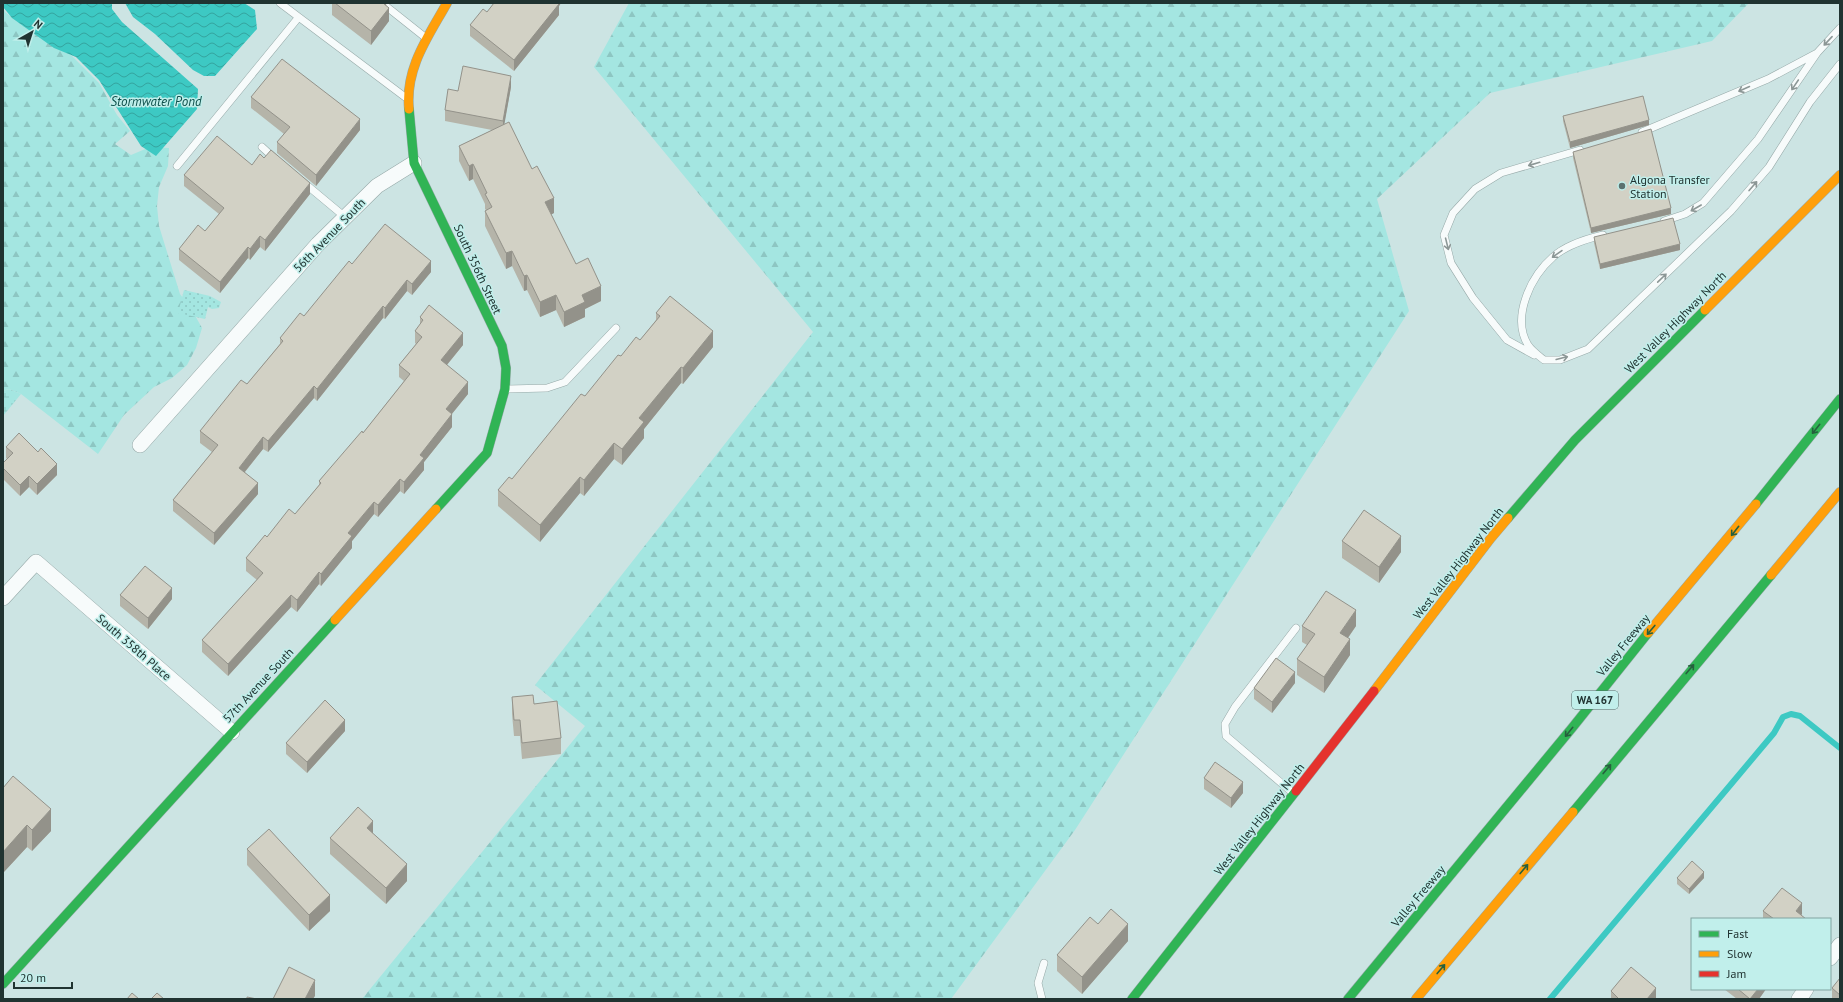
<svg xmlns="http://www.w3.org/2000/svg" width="1843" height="1002" font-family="'PT Sans',sans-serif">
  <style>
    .forest { fill: url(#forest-firs) }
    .wetland { fill: url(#wetland-marsh) }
    .park { fill: url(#park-dots) }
    .water { fill: url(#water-waves) }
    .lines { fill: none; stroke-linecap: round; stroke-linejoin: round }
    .stream { stroke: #3dc9c3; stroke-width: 6 }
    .lane-casing { stroke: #96a9a8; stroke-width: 8 }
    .street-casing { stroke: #96a9a8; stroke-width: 16 }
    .fast-casing { stroke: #96a9a8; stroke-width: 10 }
    .slow-casing { stroke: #96a9a8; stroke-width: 10 }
    .jam-casing { stroke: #96a9a8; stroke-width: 10 }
    .lane { stroke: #f7fbfb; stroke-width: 7 }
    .street { stroke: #f7fbfb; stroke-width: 15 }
    .fast { stroke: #30b455; stroke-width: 9 }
    .slow { stroke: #ff9f0a; stroke-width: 9 }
    .jam { stroke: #e5322d; stroke-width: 9 }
    .wall { fill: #b5b4a9 }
    .shaded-wall { fill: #93928a }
    .building { fill: #d2d1c5; stroke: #93928a }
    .oneway { stroke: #8c9796 }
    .oneway2 { stroke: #26603e }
    .poi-dot { fill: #5c716f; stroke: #c1efeb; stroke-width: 1.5 }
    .labels { text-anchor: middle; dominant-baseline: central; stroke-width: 3; stroke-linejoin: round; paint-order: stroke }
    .shield { fill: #c1efeb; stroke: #506b69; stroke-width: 1 }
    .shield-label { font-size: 11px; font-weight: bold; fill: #203331 }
    .poi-label { font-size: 12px; fill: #203331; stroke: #c1efeb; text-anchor: start }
    .street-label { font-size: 12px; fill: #203331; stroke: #c1efeb }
    .water-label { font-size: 13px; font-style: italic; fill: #0e504c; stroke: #c1efeb }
  </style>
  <defs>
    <pattern id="forest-firs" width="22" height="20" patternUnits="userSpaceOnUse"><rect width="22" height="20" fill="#a4e6e1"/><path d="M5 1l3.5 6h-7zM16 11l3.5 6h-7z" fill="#8dc6c2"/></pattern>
    <pattern id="wetland-marsh" width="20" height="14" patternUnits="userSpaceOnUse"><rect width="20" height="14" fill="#a4e6e1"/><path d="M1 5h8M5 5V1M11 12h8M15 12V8" fill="none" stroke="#8dc6c2"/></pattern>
    <pattern id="park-dots" width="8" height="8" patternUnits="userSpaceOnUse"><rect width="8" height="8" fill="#a4e6e1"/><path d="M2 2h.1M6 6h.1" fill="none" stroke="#8dc6c2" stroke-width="1.8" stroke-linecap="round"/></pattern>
    <pattern id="water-waves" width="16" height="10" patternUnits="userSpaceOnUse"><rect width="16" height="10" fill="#3dc9c3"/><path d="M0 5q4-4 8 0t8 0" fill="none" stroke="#33a49f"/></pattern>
  </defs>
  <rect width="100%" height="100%" fill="#cce4e3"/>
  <path class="forest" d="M629,3h1120l-37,38 -222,52 -113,106 32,112 -334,519 -124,169h-589l223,-273 -50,-41 278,-353 -219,-265z
    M3,8l2,4 16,12 50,31 28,28 18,32 13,16 -15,13 16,11 19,-8 19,1 -1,18 -9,21 -2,19 2,20 21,68 12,16 10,18 -6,20 -9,17 -15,13 -18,9 -30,28 -26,39 -77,-60 -12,-5 -6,2z"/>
  <path class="wetland" d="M9,389l12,5 -18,22v-25z"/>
  <path class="park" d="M184,290l26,6 11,6 -2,6 -7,1 -4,-2 -3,12 -27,-6z"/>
  <path class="water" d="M3,3h109v6l10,13 76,67 -1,20 -41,47 -15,-10 -42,-66 -23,-23 -22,-9 -42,-30 -9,-11z
    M125,3h119l11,7 2,19 -42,47h-11l-11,-6 -38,-36 -22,-17z"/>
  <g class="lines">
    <path class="stream" d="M1550,999l177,-210 47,-56 9,-16 8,-3 9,2 40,32"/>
    <defs>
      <path id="lane" d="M280,3l125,94
        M382,3l44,35
        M1642,132l126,-53 47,-25
        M262,147l13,12
        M177,166l121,-148
        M303,182l42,35
        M1664,221l21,-7 18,-11 55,-64 59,-86 23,-25
        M1603,235c-17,4 -37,10 -50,22 -22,19 -42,60 -25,88 4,6 11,11 16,15h16l28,-11 143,-138 38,-44 41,-65 30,-38
        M1534,355l-27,-15 -34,-42 -22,-35 -7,-28 9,-22 22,-24 26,-16 79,-23
        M508,389l39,-1 18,-6 51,-54
        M1293,793l-67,-57 -1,-12 10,-17 61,-79
        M1042,999l-4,-16 6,-20"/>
      <path id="street" d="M140,445l178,-201 59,-58 37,-23
        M3,598l33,-36 196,170
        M1830,958l10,-13
        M1799,999l7,-10"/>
      <path id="fast" d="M409,109l5,54 88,183 4,22 -1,21 -18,64 -51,56
        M1756,504l84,-105
        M1508,518l67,-78 130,-130
        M1573,812l198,-237
        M3,984l332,-364
        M1132,999l164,-208
        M1348,999l224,-271 76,-95"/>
      <path id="slow" d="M409,109c-4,-41 19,-72 38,-106
        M1705,310l135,-135
        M1771,575l69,-83
        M335,620l101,-111
        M1648,633l108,-129
        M1374,691l117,-153 17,-20
        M1416,999l157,-187"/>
      <path id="jam" d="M1296,791l78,-100"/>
    </defs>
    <use href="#lane" class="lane-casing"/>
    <use href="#street" class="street-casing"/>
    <use href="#fast" class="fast-casing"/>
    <use href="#slow" class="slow-casing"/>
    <use href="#jam" class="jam-casing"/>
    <use href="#lane" class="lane"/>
    <use href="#street" class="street"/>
    <use href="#fast" class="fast"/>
    <use href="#slow" class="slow"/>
    <use href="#jam" class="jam"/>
  </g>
  <path class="wall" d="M332,3h54l3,18 -18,24 -39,-30z
    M494,3h67l-2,3v9l-45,56 -44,-35v-11l17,-13z
    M511,87l-7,37 50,89 -3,1 25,50 25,37 -16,8v8l-21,10 -8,-17 -16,7 -13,-27 -3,1 -12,-25 -6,3 -21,-43v-15l1,-1 -1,-1v-5l-12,-25 -4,2 -10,-20v-15l33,-16 -47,-9v-11z
    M251,97l109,33 -44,56 -39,-33v-11l7,-8 -33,-26z
    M1563,116l86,9 -79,23 -7,-27z
    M1573,152l98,62 -80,19 -18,-75z
    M252,165l58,29 -45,57 -5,-4 -10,13 -2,-2 -28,35 -41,-33v-11l26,-18 14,-17 -35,-28v-11z
    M1594,237l86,13 -80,19 -6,-26z
    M352,264l79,8 -19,23 -5,-4 -22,28 -2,-1 -66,83 -3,-3 -46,54 -5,-3 -18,23 13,22 -44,51 -41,-34v-11l39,-48 -12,-9v-12l47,-47 33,-40v-6l24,-22z
    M656,313l57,34 -30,37 -2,-1 -37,46v9l-22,27 -8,-6 -30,37 -4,-3 -40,49 -42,-36v-16l14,-11 109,-123 19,-16 16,-20z
    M420,317l43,28 -16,20 21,29 -16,20v13l-28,35v8l-20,24 -4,-3 -22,26 -4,-3 -22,27v7l-31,38 -2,-2 -22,28 -6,-5 -63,69 -26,-24v-12l55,-60 -11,-9v-13l21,-21 28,-23 24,-29v-4l44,-48 41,-52 -5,-4v-12l17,-21 -1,-1v-12l5,-6z
    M6,447l51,28 -20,20 -8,-8 -9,9 -17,-17v-16l4,-4 -1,-1z
    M1342,541l59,11 -22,31 -37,-25z
    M120,595l52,4 -24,30 -28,-23z
    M1302,626h54l-8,12 2,17 -26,38 -27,-18v-16l10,-14 -5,-3z
    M1295,683l-23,30 -18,-14v-11z
    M512,697l22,7 27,34v16l-39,5 -2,-23h-6l-2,-22z
    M345,731l-38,42 -21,-19v-11z
    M1204,778l39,15 -12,15 -27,-19z
    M3,788l48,43 -19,20 -5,-4 -24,26z
    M330,838l77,43 -21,23 -56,-50z
    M247,849l83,62 -21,20 -62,-66z
    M1677,878h27l-15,16 -12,-10z
    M1763,911l39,3 -1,1 5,4h-43z
    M1098,924l30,17 -46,53 -25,-23v-16z
    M1840,978v21h-8v-11z
    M1724,989h42l-7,10h-22z
    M1611,991l45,8h-45z"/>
  <path class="shaded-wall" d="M383,3h3v8l3,-3v13l-18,24v-14z
    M554,3h7l-2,3v9l-45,56v-11z
    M511,76v11l-8,45v-11z
    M360,119v11l-44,56v-11z
    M1649,120v5l-79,23v-6z
    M473,164v15l-4,2v-15z
    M310,183v11l-45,57v-11z
    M554,198v15l-9,5v-16z
    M1671,208v6l-80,19v-5z
    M260,236v11l-10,13v-11z
    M1680,244v6l-80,19v-5z
    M248,247v11l-28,35v-11z
    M512,251v15l-6,3v-16z
    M431,261v11l-19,23v-11z
    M527,275v15l-3,1v-15z
    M407,280v11l-22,28v-11z
    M601,286v15l-16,8v8l-21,10v-15l18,-17z
    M556,295v15l-16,7v-15z
    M383,306v12l-66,83v-12z
    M713,331v16l-30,37v-16z
    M463,333v12l-22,27v-12z
    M681,367v16l-37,46v9l-22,27v-16l17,-31z
    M468,382v12l-22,27v-12z
    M314,386v12l-46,54v-11z
    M452,414v13l-28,35v8l-20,24v-12l16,-27z
    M263,437v12l-24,30v-11z
    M614,443v16l-30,37v-16z
    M57,464v11l-20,20v-11z
    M29,476v11l-9,9v-11z
    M580,477v16l-40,49v-17z
    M400,479v12l-22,26v-12z
    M258,483v11l-44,51v-12z
    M374,502v12l-22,27v7l-31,38v-12l27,-41z
    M1401,536v16l-22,31v-16z
    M319,572v12l-22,28v-12z
    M172,588v11l-24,30v-11z
    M291,595v12l-63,69v-12z
    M1356,610v16l-16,23v-16z
    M1350,639v16l-26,38v-16z
    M1295,672v11l-23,30v-11z
    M345,720v11l-38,42v-11z
    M1243,782v11l-12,15v-10z
    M51,809v22l-19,20v-21z
    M373,821v16l-6,-9z
    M27,825v22l-24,26v-21z
    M407,864v17l-21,23v-16z
    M1704,872v6l-15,16v-5z
    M330,895v16l-21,20v-16z
    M1802,903v11l-4,5 -2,-8z
    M1128,924v17l-46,53v-17z
    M315,980v16l-2,3h-8z
    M1656,988v11h-9z
    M1758,989h8l-7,10h-9z"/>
  <path class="building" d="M335,3h48l6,5 -18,23z
    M494,3h63l2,1 -45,56 -44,-35 13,-16 4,3z
    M282,59l78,60 -44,56 -39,-33 13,-15 -39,-30z
    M463,66l48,10 -8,45 -58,-11 3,-21 10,2z
    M1643,96l6,24 -79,22 -7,-26z
    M509,122l23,47 5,-3 17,32 -9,4 31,62 12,-6 13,28 -19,9 3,7 -21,10 -8,-17 -16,7 -13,-27 -3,1 -12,-25 -6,2 -21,-42 7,-4 -7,-13 2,-1 -14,-29 -4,2 -10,-20z
    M1651,129l20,79 -80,20 -18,-76z
    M217,136l35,29 8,-11 4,4 7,-8 39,33 -45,57 -5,-4 -10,13 -2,-2 -28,35 -41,-33 19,-24 7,6 19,-23 -40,-33z
    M1673,218l7,26 -80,20 -6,-27z
    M385,224l46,37 -19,23 -5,-4 -22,28 -2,-2 -66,83 -3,-3 -46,55 -5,-4 -24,31 19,15 -44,50 -41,-33 45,-55 -18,-14 41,-51 6,4 36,-43 -3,-3 20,-25 4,3 45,-55 3,3z
    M670,296l43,35 -30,37 -2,-1 -42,51 5,4 -22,27 -8,-6 -30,37 -4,-3 -40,48 -42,-35 11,-13 3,2 69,-85 4,2 33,-41 3,1 15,-19 4,3 20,-24 -4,-3z
    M429,305l34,28 -22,27 27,22 -22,27 6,5 -32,41 4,3 -20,24 -4,-3 -22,26 -4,-3 -26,31 4,3 -31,38 -2,-2 -22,28 -6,-5 -63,69 -26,-24 61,-67 -17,-15 19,-23 2,2 22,-28 6,5 26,-31 -2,-2 43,-50 1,2 47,-59 -11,-9 23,-28 -7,-6 8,-11 -3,-3z
    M19,433l19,19 3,-4 16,16 -20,20 -8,-8 -9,9 -17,-17v-5l10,-10 -7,-6z
    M1364,510l37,26 -22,31 -37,-26z
    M145,566l27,22 -24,30 -28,-23z
    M1326,591l30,19 -16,23 10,6 -26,38 -27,-18 18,-25 -13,-8z
    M1276,658l19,14 -23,30 -18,-14z
    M533,695l1,9 23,-3 4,37 -39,5 -2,-23h-6l-2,-23z
    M325,700l20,20 -38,42 -21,-19z
    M1215,762l28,20 -12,16 -27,-20z
    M13,776l38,33 -19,21 -5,-5 -24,27v-64z
    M358,807l15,14 -6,7 40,36 -21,24 -56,-50z
    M269,829l61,66 -21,20 -62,-66z
    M1692,861l12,11 -15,17 -12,-11z
    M1782,888l20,15 -6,8 10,8h-32l-11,-8z
    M1111,909l17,15 -46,53 -25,-22 33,-38 8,7z
    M289,967l26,13 -10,19h-32z
    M1631,967l25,21 -9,11h-28l-8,-8z
    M1840,978v17l-8,-7z
    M1738,989h20l-8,10z
    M132,993l7,6h-12z
    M157,993l7,6h-13z
    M247,997l10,2h-10z"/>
  <defs><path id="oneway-shaft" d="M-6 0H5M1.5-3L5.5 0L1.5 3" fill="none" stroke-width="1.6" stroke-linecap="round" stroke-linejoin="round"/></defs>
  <g class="oneway">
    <use href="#oneway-shaft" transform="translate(1828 41) rotate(133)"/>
    <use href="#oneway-shaft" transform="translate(1795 85) rotate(124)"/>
    <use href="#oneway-shaft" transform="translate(1744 89) rotate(156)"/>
    <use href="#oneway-shaft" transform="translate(1534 164) rotate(164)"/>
    <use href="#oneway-shaft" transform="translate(1753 186) rotate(-49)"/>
    <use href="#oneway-shaft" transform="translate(1696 208) rotate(150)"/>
    <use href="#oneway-shaft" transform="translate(1447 244) rotate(76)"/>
    <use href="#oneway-shaft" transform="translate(1557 254) rotate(145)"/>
    <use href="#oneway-shaft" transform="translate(1662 278) rotate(-44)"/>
    <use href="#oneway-shaft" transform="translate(1562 358) rotate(-14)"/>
  </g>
  <g class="oneway2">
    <use href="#oneway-shaft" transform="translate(1816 429) rotate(129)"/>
    <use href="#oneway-shaft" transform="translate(1735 531) rotate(128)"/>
    <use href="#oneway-shaft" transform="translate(1651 630) rotate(130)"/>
    <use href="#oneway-shaft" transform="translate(1690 669) rotate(-50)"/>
    <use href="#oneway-shaft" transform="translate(1569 732) rotate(129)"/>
    <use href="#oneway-shaft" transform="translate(1607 769) rotate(-50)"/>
    <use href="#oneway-shaft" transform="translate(1524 869) rotate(-50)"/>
    <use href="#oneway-shaft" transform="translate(1441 969) rotate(-50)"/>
  </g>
  <circle class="poi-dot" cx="1622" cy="186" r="4"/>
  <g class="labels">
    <rect class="shield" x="1572" y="691" width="46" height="18" rx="3"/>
    <g class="shield-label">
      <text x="1595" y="700">WA 167</text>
    </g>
    <g class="poi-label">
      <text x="1630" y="179">Algona Transfer<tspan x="1630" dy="14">Station</tspan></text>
    </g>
    <g class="street-label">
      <text transform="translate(329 235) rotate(-46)">56th Avenue South</text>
      <text transform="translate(478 269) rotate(65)">South 356th Street</text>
      <text transform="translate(1675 322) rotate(-45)">West Valley Highway North</text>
      <text transform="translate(1458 563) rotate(-52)">West Valley Highway North</text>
      <text transform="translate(1623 645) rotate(-51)">Valley Freeway</text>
      <text transform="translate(134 647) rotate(41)">South 358th Place</text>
      <text transform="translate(258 685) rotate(-47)">57th Avenue South</text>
      <text transform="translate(1259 819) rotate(-52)">West Valley Highway North</text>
      <text transform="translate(1418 896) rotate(-50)">Valley Freeway</text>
    </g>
    <g class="water-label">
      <text x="156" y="101">Stormwater Pond</text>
    </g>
  </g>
  <rect width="1843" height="1002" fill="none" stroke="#203331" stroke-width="8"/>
  <rect x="1691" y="918" width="140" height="72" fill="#c1efeb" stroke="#81a4a1"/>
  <rect x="1699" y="931" width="20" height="6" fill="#30b455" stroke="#81a4a1"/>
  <text x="1727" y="938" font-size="12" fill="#203331">Fast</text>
  <rect x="1699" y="951" width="20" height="6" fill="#ff9f0a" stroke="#81a4a1"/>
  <text x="1727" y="958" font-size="12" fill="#203331">Slow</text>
  <rect x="1699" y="971" width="20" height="6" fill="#e5322d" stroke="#81a4a1"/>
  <text x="1727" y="978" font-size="12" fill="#203331">Jam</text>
  <g transform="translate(32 32) rotate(39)" stroke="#c1efeb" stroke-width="3" paint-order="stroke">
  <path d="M0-3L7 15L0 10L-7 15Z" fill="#203331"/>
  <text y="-6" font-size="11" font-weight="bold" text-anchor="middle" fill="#203331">N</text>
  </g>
  <path d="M14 982v6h58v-6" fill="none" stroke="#203331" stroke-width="2"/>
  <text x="20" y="982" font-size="12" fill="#203331" stroke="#c1efeb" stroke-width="3" paint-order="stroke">20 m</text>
</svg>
